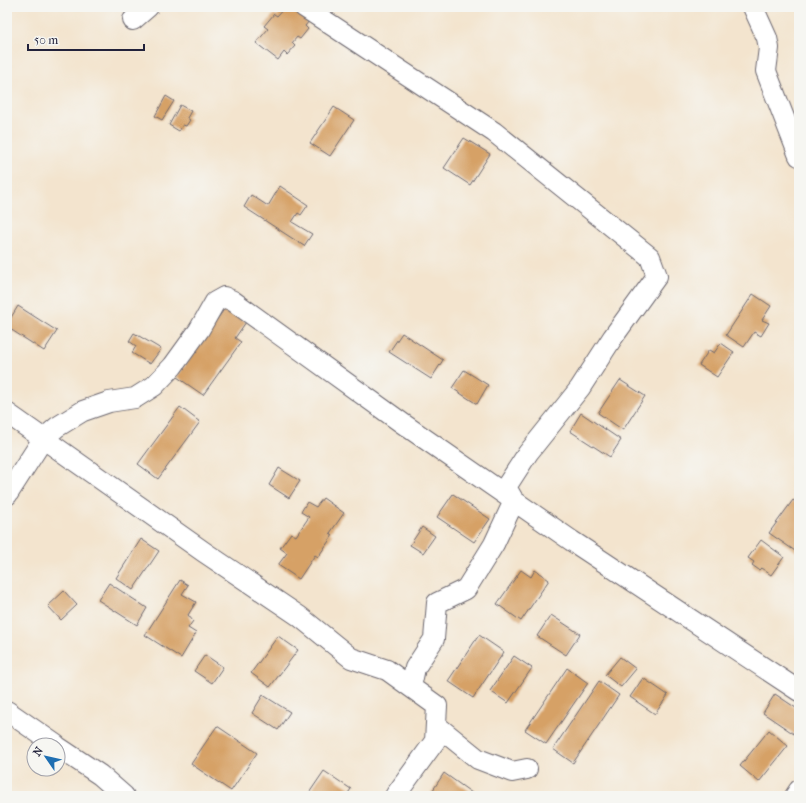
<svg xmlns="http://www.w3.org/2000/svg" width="806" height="803" font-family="'IM FELL French Canon',serif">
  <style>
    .building { fill: #d6a166 }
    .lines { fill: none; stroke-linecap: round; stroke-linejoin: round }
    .minor-casing { stroke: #6b666e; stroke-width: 22 }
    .minor { stroke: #fff; stroke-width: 20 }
  </style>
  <rect width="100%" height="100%" fill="#f6f6f2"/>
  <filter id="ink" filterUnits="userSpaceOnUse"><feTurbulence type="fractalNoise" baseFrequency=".025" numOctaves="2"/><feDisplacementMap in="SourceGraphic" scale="8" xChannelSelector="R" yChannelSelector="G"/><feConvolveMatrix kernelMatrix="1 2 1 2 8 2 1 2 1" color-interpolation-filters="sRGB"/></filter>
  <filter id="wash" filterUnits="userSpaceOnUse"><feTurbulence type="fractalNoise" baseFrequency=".012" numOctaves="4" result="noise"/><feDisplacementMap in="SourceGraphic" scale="16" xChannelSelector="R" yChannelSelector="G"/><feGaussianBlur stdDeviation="0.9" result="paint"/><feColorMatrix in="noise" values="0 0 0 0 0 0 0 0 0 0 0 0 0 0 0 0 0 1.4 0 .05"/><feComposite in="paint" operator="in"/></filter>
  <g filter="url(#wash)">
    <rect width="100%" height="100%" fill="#f3e4ce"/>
    <g id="blocks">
      <path class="building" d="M285,7h6l18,14 -4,5 3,3 -8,10 -3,-2 -5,6 3,3 -8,9 -3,-3 -6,8 -22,-17 12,-14 -4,-3 10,-12 3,2z
        M166,96l8,5 -12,19 -7,-4z
        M180,105l11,6 -4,7 3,2 -4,6 -3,-1 -4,6 -10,-6z
        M334,107l20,13 -24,36 -20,-13z
        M464,138l26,16 -20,31 -26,-17z
        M280,186l28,19 -7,10 -3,-2 -6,9 20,12 -8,12 -60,-39 7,-12 17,11z
        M753,294l18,12 -9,14 7,3 -8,13 -7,-4 -10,15 -18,-12z
        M18,306l39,25 -13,20 -37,-24v-3z
        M225,308l21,14 -11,16 6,4 -38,53 -26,-18z
        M134,333l27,16 -11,15 -18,-11 4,-7 -7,-5z
        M402,333l41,27 -12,19 -42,-27z
        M721,343l13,9 -17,25 -18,-12 10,-15 5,3z
        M464,370l24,15 -11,19 -25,-16z
        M620,380l25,16 -22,34 -25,-17z
        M180,407l20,15 -42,57 -20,-15z
        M581,413l40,27 -11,17 -40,-26z
        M279,468l21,13 -11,17 -20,-13z
        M453,494l37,25 -16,23 -37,-25z
        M323,498l21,15 -14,20 3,2 -15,22 -3,-2 -16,24 -21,-14 9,-12 -7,-5 11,-15 5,3 13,-19 -8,-5 6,-10 9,5z
        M793,500l6,4 -1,49 -29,-20z
        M422,527l13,9 -12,17 -13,-8z
        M141,539l18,12 -26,39 -17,-12z
        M761,540l23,17 -13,18 -10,-7 -2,2 -7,-5 2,-3 -6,-4z
        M521,570l10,7 4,-7 14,10 -28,41 -24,-17z
        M180,580l8,5 -6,9 14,8 -8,13 5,6 -5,7 8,5 -15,25 -36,-23z
        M109,583l38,25 -10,17 -39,-25z
        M64,591l13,14 -16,15 -13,-14z
        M551,615l29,19 -14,21 -29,-19z
        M479,635l25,17 -31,46 -25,-17z
        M278,636l20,14 -28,37 -19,-14z
        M205,655l18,12 -11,16 -18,-12z
        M514,656l18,12 -24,35 -18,-12z
        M620,657l16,12 -15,18 -16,-12z
        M567,668l21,15 -42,61 -21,-14z
        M643,678l25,17 -13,19 -25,-17z
        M599,681l20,14 -46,68 -20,-14z
        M775,694l24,16 -2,26 -34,-23z
        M263,695l27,17 -12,18 -26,-17z
        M217,726l40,27 -26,38 -40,-27z
        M769,730l19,16 -29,36 -19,-16z
        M324,771l27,18 -5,7h-39z
        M444,773l28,20 -2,3h-41z"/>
    </g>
  </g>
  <g filter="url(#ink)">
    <use href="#blocks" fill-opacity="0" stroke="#6b666e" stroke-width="1"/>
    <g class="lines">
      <defs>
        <path id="minor" d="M304,7l190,125 156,125 7,19 -44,61 -33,51 -52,65 -22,34 8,14 -20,43 -28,45 -29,14 -3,36 -19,29 -4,19
          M753,7l14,31 2,10 -3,23 33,85
          M133,20l15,-13
          M7,413l197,139 95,64 52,42 36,12 50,36 -2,35 -40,55
          M7,495l36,-56 14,-12 26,-16 26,-9 26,-4 19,-12 19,-20 26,-36 16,-28 9,-5 9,4 169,122 170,118 227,150
          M7,711l49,34
          M436,725l42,34 34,13 15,-3
          M58,747l42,28 24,21
          M795,796l4,-6"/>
      </defs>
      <use href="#minor" class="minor-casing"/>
      <use href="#minor" class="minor"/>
    </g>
  </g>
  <rect width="806" height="803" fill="none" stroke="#f6f6f2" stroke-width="24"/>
  <g transform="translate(46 757) rotate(304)"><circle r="19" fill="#f6f6f2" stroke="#a1a1a9"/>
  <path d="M0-3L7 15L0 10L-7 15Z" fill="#1f6fb2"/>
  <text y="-6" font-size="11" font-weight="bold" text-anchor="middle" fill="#22223b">N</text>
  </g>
  <path d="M28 44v6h116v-6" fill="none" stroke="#22223b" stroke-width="2"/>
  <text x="34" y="44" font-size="12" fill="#22223b" stroke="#f6f6f2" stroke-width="3" paint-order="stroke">50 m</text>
</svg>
